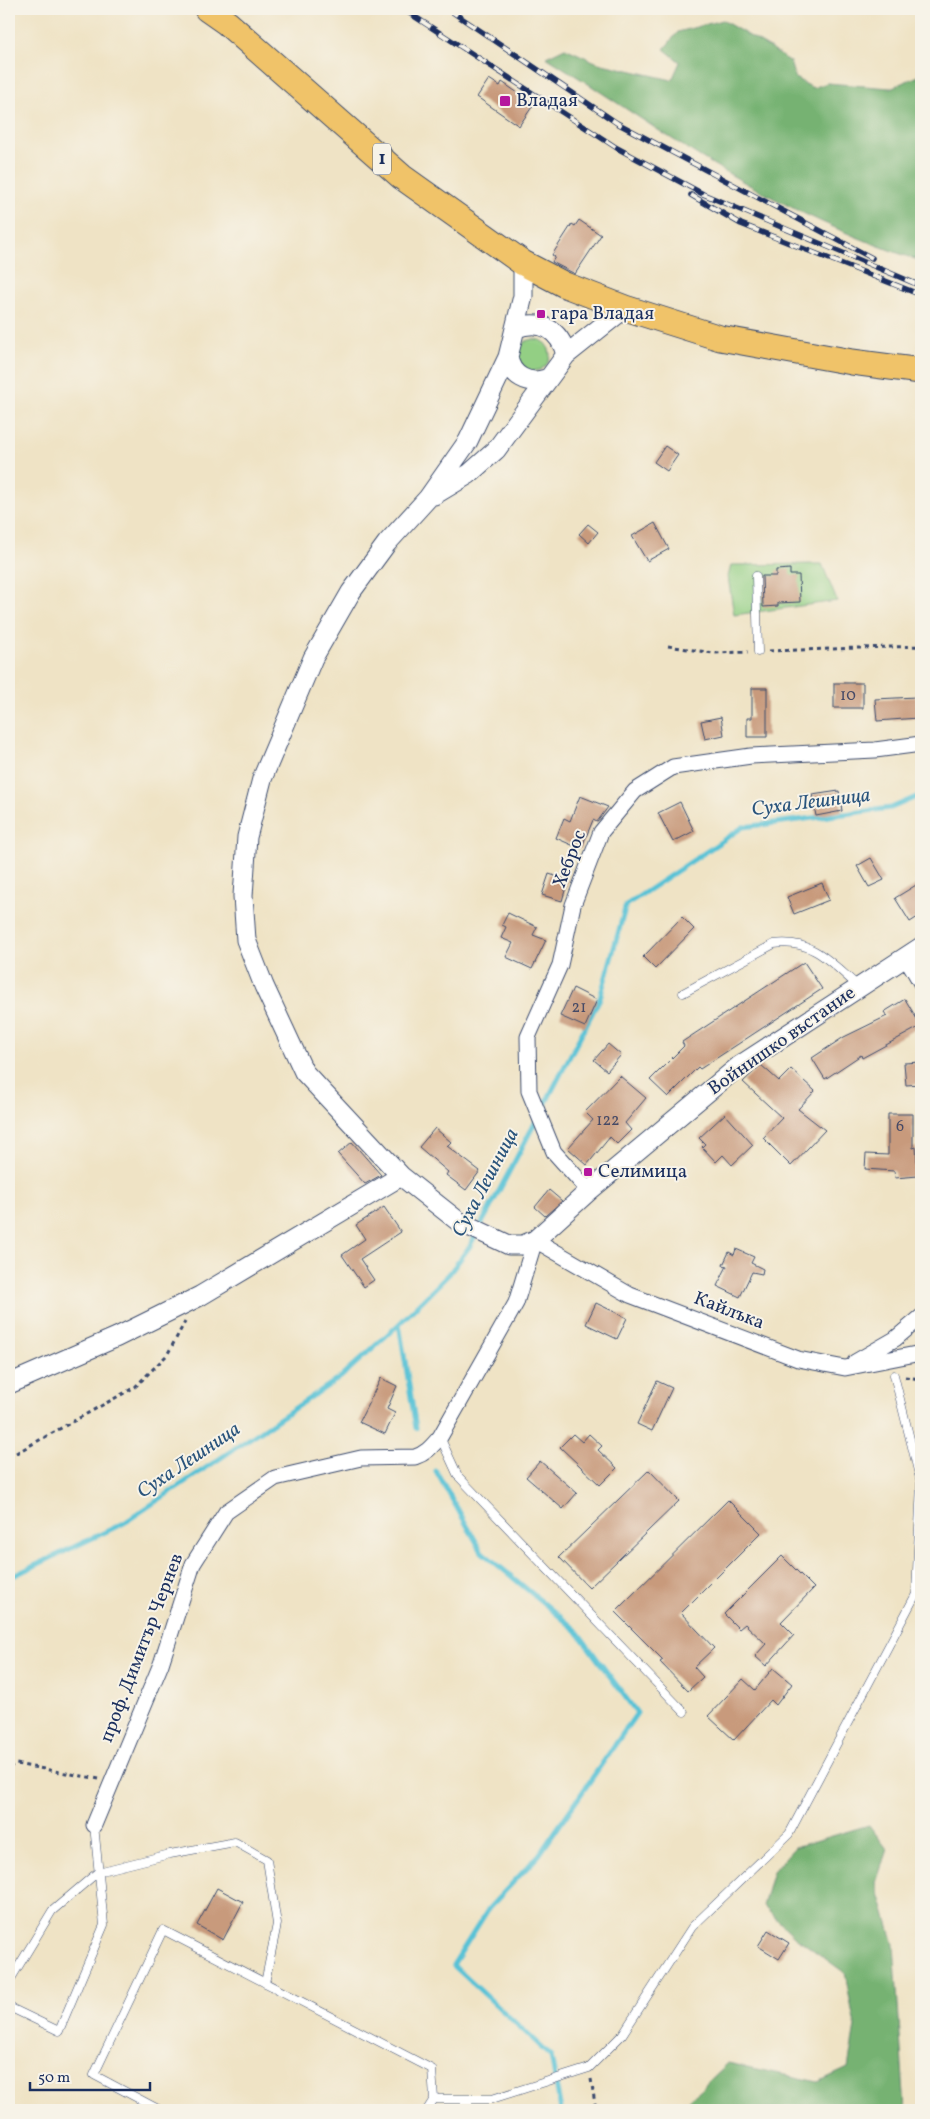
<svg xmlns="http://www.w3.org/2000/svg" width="930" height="2119" font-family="Vollkorn,serif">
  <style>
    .green { fill: #93cf84; stroke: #577f71 }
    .forest { fill: #76b272; stroke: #487068 }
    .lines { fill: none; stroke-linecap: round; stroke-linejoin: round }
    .stream { stroke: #59c2d6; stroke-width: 5 }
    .building { fill: #c89a7c }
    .service-casing { stroke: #3b4a6d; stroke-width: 9 }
    .minor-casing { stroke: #3b4a6d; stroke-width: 17 }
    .tertiary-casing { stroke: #3b4a6d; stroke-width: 21 }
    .trunk-casing { stroke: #3b4a6d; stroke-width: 27 }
    .path { stroke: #3b4a6d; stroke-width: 3; stroke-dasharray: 4 4; stroke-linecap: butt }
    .service { stroke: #fff; stroke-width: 8 }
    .minor { stroke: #fff; stroke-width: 15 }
    .tertiary { stroke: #fff; stroke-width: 19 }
    .trunk { stroke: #f0c369; stroke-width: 25 }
    .rail-casing { stroke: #1b2f5e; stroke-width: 5.5 }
    .rail { stroke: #f7f3e8; stroke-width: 4; stroke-dasharray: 11; stroke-linecap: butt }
    .poi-dot { fill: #b5179e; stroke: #f7f3e8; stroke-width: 2 }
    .labels { text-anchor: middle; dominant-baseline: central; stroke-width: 4; stroke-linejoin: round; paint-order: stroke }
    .number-label { font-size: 16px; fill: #464a66 }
    .shield { fill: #f7f3e8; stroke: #5d6a87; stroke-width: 1 }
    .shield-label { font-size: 18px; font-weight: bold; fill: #1b2f5e }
    .poi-label { font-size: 19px; fill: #1b2f5e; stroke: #f7f3e8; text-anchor: start }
    .street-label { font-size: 19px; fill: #1b2f5e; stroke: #f7f3e8 }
    .water-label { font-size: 20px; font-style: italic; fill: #2a547c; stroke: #f7f3e8 }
  </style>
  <rect width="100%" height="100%" fill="#f7f3e8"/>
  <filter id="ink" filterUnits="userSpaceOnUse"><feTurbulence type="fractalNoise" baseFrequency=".02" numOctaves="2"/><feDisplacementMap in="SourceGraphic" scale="10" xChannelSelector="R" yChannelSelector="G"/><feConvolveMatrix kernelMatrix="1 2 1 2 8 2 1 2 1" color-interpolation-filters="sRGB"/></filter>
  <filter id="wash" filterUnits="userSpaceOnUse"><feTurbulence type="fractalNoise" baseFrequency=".0096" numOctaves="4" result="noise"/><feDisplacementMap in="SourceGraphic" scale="20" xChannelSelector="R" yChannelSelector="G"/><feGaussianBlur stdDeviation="1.12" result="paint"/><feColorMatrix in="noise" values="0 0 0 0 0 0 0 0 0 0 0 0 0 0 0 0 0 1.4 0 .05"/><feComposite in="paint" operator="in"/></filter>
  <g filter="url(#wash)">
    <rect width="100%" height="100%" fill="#efe3c5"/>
    <path class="green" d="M518 355a16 16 0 1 1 32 0a16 16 0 1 1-32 0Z
      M822,564l15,37 -103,14 -6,-38 3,-12z"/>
    <path class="forest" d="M722,20l48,28 20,14 5,16 18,10 14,-5 63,5 31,-13v186c-77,-25 -153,-63 -222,-105 -52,-32 -101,-67 -153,-99l19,-9 33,15 74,17 8,-18 -16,-13 14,-17z
      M869,1825l18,24 -11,34 18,61 11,166h-226l49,-47 90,19 30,-14 7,-42 -10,-53 -51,-37 -31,-30 10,-35 22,-24z"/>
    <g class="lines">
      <path class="stream" d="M541,1112l59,-114 26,-93 117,-78 148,-19 30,-13
        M480,1227l57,-108
        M399,1324l17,104
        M436,1471l46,81 94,78 61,83 -98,142 -50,53 -36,57 98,91 10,54
        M9,1578l115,-55 217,-146 58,-53 50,-50 21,-28 6,-12"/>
    </g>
    <g id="blocks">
      <path class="building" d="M489,79l11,7 2,-4 32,22 -15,22 -42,-29z
        M579,220l22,15 -26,39 -23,-12 3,-5 -3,-2 20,-31 3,2z
        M665,446l13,9 -11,16 -13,-9z
        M655,523l14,26 -22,12 -15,-25z
        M588,524l10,8 -9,11 -10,-9z
        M790,569v6h9l1,27 -22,1v3l-15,1 -1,-31h14v-6z
        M834,683h29v25h-29z
        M752,688h15v49h-20v-19h5z
        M916,697l2,21 -41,3 -2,-22z
        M721,717l3,18 -19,4 -4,-18z
        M839,791l3,20 -26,5 -4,-21z
        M580,796l28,11 -11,15 -4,-2 -12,29 -25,-11 8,-20 6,3z
        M680,802l14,29 -21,11 -15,-29z
        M871,858l13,22 -15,7 -12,-21z
        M549,874l19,6 -6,21 -20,-6z
        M921,882v33l-11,7 -15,-24z
        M822,883l7,17 -35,14 -7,-17z
        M508,913l29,14 -4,8 13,5 -14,29 -26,-12 7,-14 -12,-5 5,-11 -4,-2z
        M682,917l12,12 -39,40 -12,-12z
        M804,962l18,27 -122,80 -2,-2 -30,30 -18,-17 34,-34 -2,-4z
        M573,988l24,12 -12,27 -25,-11z
        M905,999l16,27 -59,32 -1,-3 -36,24 -13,-21 32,-21 43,-21 -3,-4z
        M608,1044l13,11 -14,16 -13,-11z
        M921,1062v22l-15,1 -2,-22z
        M761,1065l18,16 12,-12 24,22 -17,18 27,21 -34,36 -28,-28 19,-20 -39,-36z
        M620,1076l26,22 -21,25 6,7 -14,14 -7,-7 -23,28 -19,-17 25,-28 -8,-8z
        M725,1114l28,31 -21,20 -9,-10 -7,7 -14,-15 3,-3 -6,-6z
        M888,1114h25v34l3,-1 2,29 -23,2 -1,-7 -29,-2 1,-15 22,1z
        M435,1128l16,14 -4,4 33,25 -14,19 -20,-15 2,-3 -29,-25z
        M352,1142l29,33 -16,9 -27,-30z
        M549,1190l13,11 -17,15 -10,-9z
        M384,1207l17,25 -41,27 14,21 -10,7 -22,-32 23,-16 -9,-14z
        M736,1249l18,8 -3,6 12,6 -1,5 -10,-2 -12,25 -23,-11 10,-20 -4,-1 6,-13 5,3z
        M596,1303l31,15 -10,21 -31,-15z
        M381,1378l16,8 -10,23 8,4 -10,21 -26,-12z
        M657,1381l15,7 -20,43 -15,-7z
        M573,1434l9,8 7,-8 13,12 -4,4 19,18 -17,17 -40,-38z
        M540,1461l37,32 -14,16 -37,-32z
        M649,1470l30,31 -90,87 -30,-31z
        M728,1500l33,33 -80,80 33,35 -20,19 9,10 -15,14 -28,-29 3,-2 -48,-48z
        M782,1556l32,32 -33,34 13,13 -28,31 -11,-10 11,-12 -21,-20 -6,5 -15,-15z
        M773,1668l19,16 -16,21 -5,-5 -37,40 -26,-24 35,-37 12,11z
        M217,1888l26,14 -20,38 -26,-15z
        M768,1930l21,13 -10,16 -21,-13z"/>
    </g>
  </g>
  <g filter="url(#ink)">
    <use href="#blocks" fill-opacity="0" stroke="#3b4a6d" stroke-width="1"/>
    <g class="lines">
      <defs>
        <path id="service" d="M756,576l2,76
          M683,993l91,-49c40,-5 57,19 85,43
          M440,1437l18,39 226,236
          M9,1982l43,-71 46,-39 72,-18 65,-12 32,18 10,64 -12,59
          M9,2007l50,24 45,-106 -10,-100
          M434,2099h58l97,-31 33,-33 70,-108 97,-93 127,-240 5,-111 -27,-108
          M160,2110l-66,-35 69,-145 269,139 2,30 -7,11"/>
        <path id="minor" d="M906,957l15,26
          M589,1191l-35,-39 -25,-61 -1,-54 32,-72 13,-60 28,-73 34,-41 38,-24 78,-11 124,-6 46,-6
          M855,1362l40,-23 26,-22
          M94,1825l67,-161 32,-100 33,-52 49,-34 86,-20 54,-1c12,-4 17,-11 25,-20l76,-134 19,-63 95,55 168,64 47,9 76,-15"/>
        <path id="tertiary" d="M523,263v33l-15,61 -40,84 -40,57 -41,45 -36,49 -38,66 -51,121 -15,58 -4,59 3,44 18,46 40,86 97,104 57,45 51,24h14l12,-5 54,-49 150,-125 182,-119
          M516,328c25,-9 44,2 50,27
          M508,357c3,19 20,28 38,22
          M434,495l35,-21 27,-24 70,-95 59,-47
          M9,1384l108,-47 83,-41 201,-120"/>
        <path id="trunk" d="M207,9l20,14 175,154 121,86 42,22 60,23 95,30 132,24 69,9"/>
      </defs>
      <use href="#service" class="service-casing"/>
      <use href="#minor" class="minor-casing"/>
      <use href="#tertiary" class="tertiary-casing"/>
      <use href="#trunk" class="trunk-casing"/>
      <path class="path" d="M668,646l45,7 35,-1
        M769,651l152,-5
        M905,1377l16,2
        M9,1457l126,-70 32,-32 18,-33
        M9,1767l7,-3 83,15
        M591,2079l5,31"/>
      <use href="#service" class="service"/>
      <use href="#minor" class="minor"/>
      <use href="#tertiary" class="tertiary"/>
      <use href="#trunk" class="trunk"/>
      <defs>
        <path id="rail" d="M403,9l214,139 86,46 218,92
          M448,9l169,114 255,135
          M691,195l50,29 180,71"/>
      </defs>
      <use href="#rail" class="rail-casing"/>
      <use href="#rail" class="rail"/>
    </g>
  </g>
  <g class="poi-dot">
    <rect x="499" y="95" width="12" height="12" rx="2.5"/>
    <rect x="536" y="309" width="10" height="10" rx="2.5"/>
    <rect x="583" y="1167" width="10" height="10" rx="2.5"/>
  </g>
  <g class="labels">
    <g class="number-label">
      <text x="848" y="696">10</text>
      <text x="579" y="1008">21</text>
      <text x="608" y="1121">122</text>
      <text x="900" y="1127">6</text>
    </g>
    <rect class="shield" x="373" y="143.5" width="18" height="31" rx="4"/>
    <g class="shield-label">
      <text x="382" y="159">1</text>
    </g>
    <g class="poi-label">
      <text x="516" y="101">Владая</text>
      <text x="551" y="314">гара Владая</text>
      <text x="598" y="1172">Селимица</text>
    </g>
    <g class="street-label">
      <text transform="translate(570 859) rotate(-69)">Хеброс</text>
      <text transform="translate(782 1041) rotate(-35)">Войнишко въстание</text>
      <text transform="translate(729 1311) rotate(21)">Кайлъка</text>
      <text transform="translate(142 1648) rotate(-69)">проф. Димитър Чернев</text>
    </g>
    <g class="water-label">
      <text transform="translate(811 803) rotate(-7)">Суха Лешница</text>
      <text transform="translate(486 1183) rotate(-62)">Суха Лешница</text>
      <text transform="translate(189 1461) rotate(-34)">Суха Лешница</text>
    </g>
  </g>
  <rect width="930" height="2119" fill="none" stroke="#f7f3e8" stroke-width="30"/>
  <path d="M30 2082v8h120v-8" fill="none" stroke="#1b2f5e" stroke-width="2.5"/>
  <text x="38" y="2082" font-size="15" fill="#1b2f5e" stroke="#f7f3e8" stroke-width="4" paint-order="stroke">50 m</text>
</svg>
